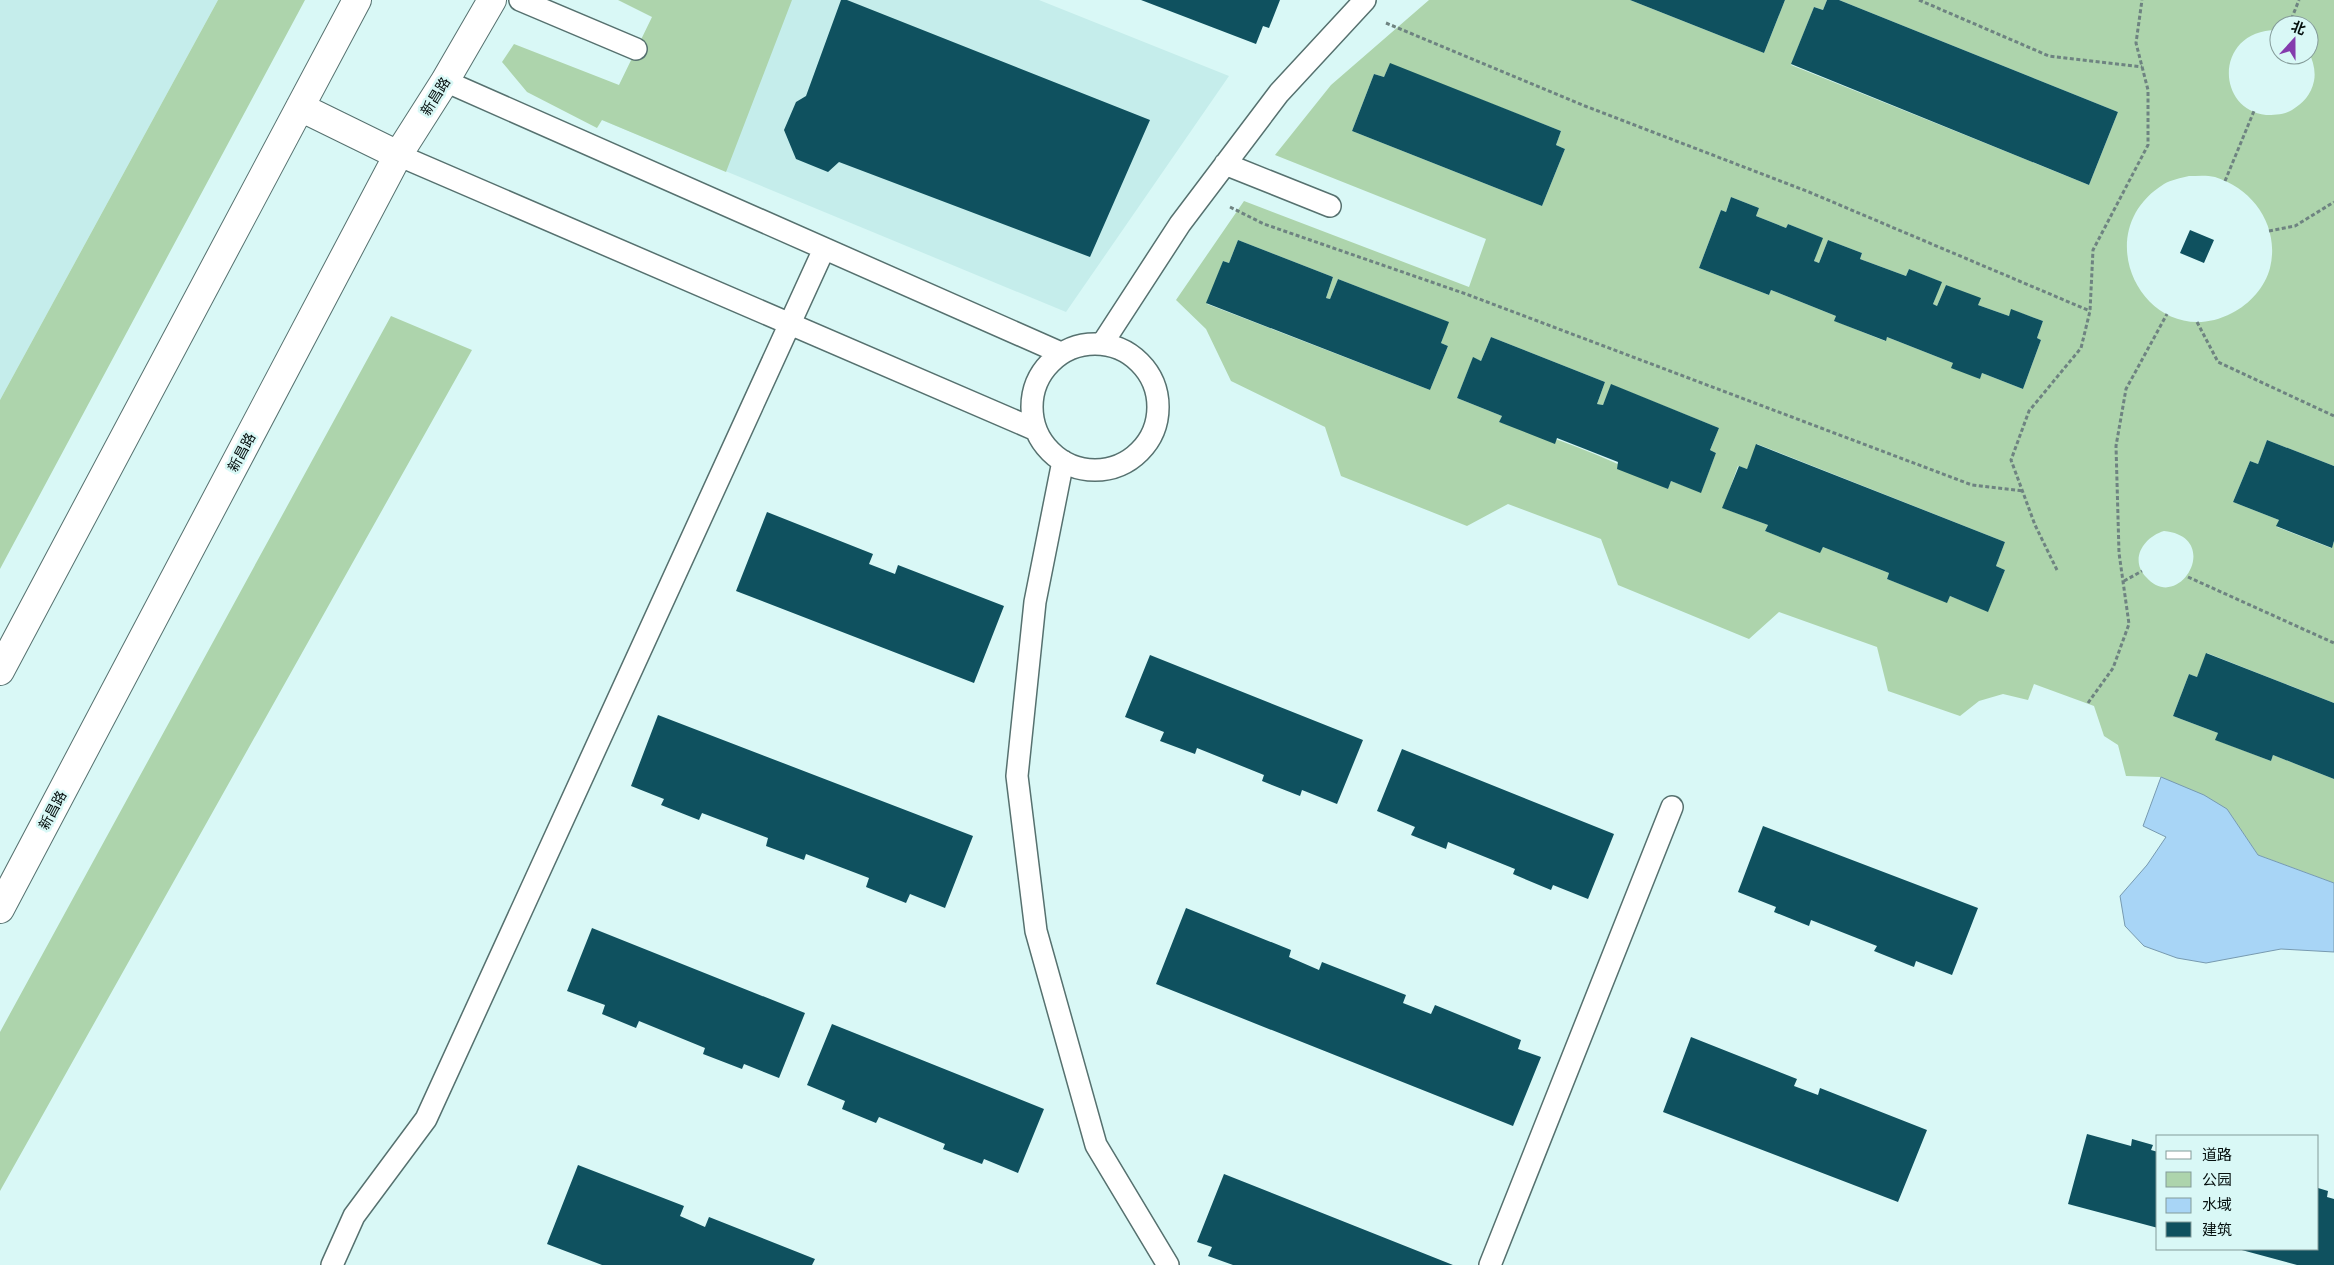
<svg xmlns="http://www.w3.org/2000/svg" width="2334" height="1265" font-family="'Titillium Web','Noto Sans SC',sans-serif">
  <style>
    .built { fill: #c5edeb }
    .green { fill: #add4ac; fill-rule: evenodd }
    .water { fill: #a8d5f6; stroke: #779ab0 }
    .building { fill: #0f515f }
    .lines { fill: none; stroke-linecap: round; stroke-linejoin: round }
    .service-casing { stroke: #56716f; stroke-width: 24 }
    .primary-casing { stroke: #56716f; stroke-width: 30 }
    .path { stroke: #6e8381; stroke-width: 3; stroke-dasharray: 4 2.5; stroke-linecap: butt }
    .service { stroke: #fff; stroke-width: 21 }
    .primary { stroke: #fff; stroke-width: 28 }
    .labels { text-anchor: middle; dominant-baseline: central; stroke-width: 5; stroke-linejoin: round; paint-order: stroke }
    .street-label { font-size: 14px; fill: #050f0e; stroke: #d9f8f6 }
  </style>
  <rect width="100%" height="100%" fill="#d9f8f6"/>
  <path class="built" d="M0,0h218l-218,400z
    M661,0h378l190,76 -163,236 -464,-192z"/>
  <path class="green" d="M218,0h87l-305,569v-169z
    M618,0h174l-66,172 -124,-52 -5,8 -70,-36 -25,-30 12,-18 105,41 33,-68z
    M1429,0h201l134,53 21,-53h42l-4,10 -9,-3 -23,58 298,120 29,-73 -279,-112h495v466l-67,-26 -9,24 -8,-3 -17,41 46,18 -2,7 54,21 3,-6v161l-127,-50 -10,24 -8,-3 -16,42 45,17 -2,7 55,21 2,-6 61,24v104l-76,-28 -31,-46 -66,-32 -35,-1 -8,-31 -14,-9 -10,-30 -60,-22 -6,16 -25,-6 -24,7 -19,15 -72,-25 -11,-44 -98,-35 -30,27 -131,-54 -17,-46 -93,-35 -41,22 -126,-50 -16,-49 -94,-46 -25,-52 -30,-29 68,-99 225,86 17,-48 -211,-84 56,-70zM2279,25h30c0,8 -2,19 0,27 4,9 7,19 5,29 -3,14 -11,22 -22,29 -8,5 -18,5 -26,5 -52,-6 -51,-87 13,-85zM1390,64l171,67 -5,14 9,4 -23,57 -190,-75 22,-57 10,3zM2189,176c8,0 18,-1 26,1 39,12 65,50 55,91 -5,19 -20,36 -38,45 -82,43 -150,-78 -68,-129 7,-4 17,-6 25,-8zM1731,197l28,11 -3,8 30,12 2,-4 34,14 -8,23 5,2 9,-23 34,13 -2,6 46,17 3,-7 32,13 -8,22 4,2 9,-21 32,20 31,11 3,-6 31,11 -6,17 4,2 -18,49 -41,-16 -2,6 -27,-16 -66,-26 -2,4 -50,-20 1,-5 -65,-26 -2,5 -70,-27 22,-58 5,2zM1238,240l95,37 -7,21 4,1 8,-20 110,43 -7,21 7,3 -18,44 -223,-86 16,-43 6,2zM1491,337l114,45 -8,22 6,1 9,-20 107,43 -9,22 6,3 -15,39 -30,-11 -3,8c-58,-31 -106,-50 -169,-67l3,-6 -45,-18 16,-40 8,3zM1757,444l248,98 -9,24 9,4 -17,41 -38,-15 -3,6 -60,-23 2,-6 -66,-26 -3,5 -55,-21 3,-6 -45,-17 15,-42 9,3zM2164,531c60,6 15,84 -18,46 -17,-18 -2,-40 18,-46z
    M391,316l81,34 -472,841v-159z"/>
  <path class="water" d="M2161,777l43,18 23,14 31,46 76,28v69l-53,-3 -75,14 -29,-5 -33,-12 -19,-20 -5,-30 27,-31 19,-28 -23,-11z"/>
  <path class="building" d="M841,0h6l303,120 -60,137 -251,-95 -11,10 -32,-13 -12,-29 12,-28 10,-6z
    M1141,0h139l-11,28 -6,-2 -7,18z
    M1630,0h155l-21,53z
    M1827,0h12l279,112 -29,73 -298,-121 23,-57 9,3z
    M1390,63l171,68 -5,14 9,4 -23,57 -190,-75 22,-57 10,3z
    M1731,197l28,11 -3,8 30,12 2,-4 35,14 -9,23 5,2 9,-23 34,13 -2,6 46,17 3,-7 33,13 -9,22 4,2 9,-21 35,13 -3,7 31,11 2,-7 32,12 -6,17 4,2 -18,49 -41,-16 -2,6 -29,-11 2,-5 -66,-26 -1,4 -52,-20 2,-5 -65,-26 -2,5 -70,-27 22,-58 5,2z
    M2190,230l24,10 -10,23 -24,-10z
    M1238,240l95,37 -7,21 4,1 8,-20 111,43 -8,21 7,3 -18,44 -224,-87 17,-42 6,2z
    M1491,337l114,45 -8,22 6,1 8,-21 108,44 -9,22 6,3 -15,40 -30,-12 -3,8 -51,-20 1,-7 -61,-24 -2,6 -56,-22 3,-6 -45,-18 16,-41 8,4z
    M2267,440l67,26v75l-2,7 -56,-22 3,-6 -46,-18 17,-41 8,3z
    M1756,444l249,98 -9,24 9,4 -17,42 -38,-16 -3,7 -60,-24 2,-6 -66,-26 -3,6 -55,-22 3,-6 -46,-17 17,-42 8,3z
    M767,512l106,42 -4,10 26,10 3,-9 106,41 -30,77 -238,-92z
    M2206,653l128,50v76l-61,-24 -2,6 -56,-21 3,-7 -45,-17 16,-42 8,3z
    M1150,655l213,85 -26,64 -35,-14 -2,6 -38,-15 2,-6 -67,-27 -2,6 -35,-13 4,-9 -39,-15z
    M658,715l315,121 -28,72 -35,-14 -4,9 -40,-16 3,-9 -63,-24 -2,6 -38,-14 2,-8 -66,-25 -3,7 -38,-15 3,-6 -33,-13z
    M1402,749l212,85 -26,65 -35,-14 -2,5 -38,-16 2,-5 -67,-27 -2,7 -35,-14 4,-8 -38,-16z
    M1763,826l215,82 -26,67 -36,-14 -2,6 -40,-16 3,-5 -66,-26 -2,6 -35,-14 2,-5 -38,-15z
    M1186,908l105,42 -2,7 30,13 3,-8 84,33 -3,8 28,11 4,-9 86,35 -3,9 23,8 -28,69 -357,-142z
    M592,928l213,85 -26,65 -35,-14 -2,5 -39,-15 2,-6 -66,-27 -3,7 -34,-14 3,-9 -38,-14z
    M832,1024l212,85 -26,64 -34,-14 -2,5 -39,-15 2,-5 -66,-27 -3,6 -34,-14 3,-8 -38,-16z
    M1691,1037l106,42 -3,7 24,9 2,-7 107,42 -29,72 -235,-90z
    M2087,1134l44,12 1,-7 21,6 -2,5 7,2v76l-90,-24z
    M578,1165l106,41 -4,10 25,11 4,-10 106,42 -3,6h-210l-55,-21z
    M1224,1174l229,91h-220l-25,-9 4,-9 -15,-5z
    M2318,1188l10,3 -1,6 7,2v66h-37l-59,-16h80z"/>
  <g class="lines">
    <defs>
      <path id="service" d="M520,0l116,49
        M445,81l616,272
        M398,155l638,275
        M1225,164l105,42
        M1102,344l78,-120 99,-131 86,-93
        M1032 407a63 63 0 1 1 126 0a63 63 0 1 1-126 0Z
        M1063,461l-28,141 -18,174 19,155 60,214 72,120
        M332,1265l22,-49 72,-97 398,-870
        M1490,1265l182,-458"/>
      <path id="primary" d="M300,107l98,48
        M0,671l357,-671
        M0,909l398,-754 47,-74 47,-81"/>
    </defs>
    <use href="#service" class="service-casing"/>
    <use href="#primary" class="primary-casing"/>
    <path class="path" d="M1919,0l130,56 93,11
      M1386,23l199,83 224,86 281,119
      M2289,25l10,-25
      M2225,181l29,-70
      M1230,207l34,17 202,70 506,191 51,6
      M2269,231l26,-5 39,-24
      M2197,322l21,40 116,54
      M2057,570l-22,-45 -24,-65 18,-49 52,-63 9,-37 3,-61 55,-105v-55l-12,-47 6,-43
      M2188,577l146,66
      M2124,581l18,-10
      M2088,703l25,-35 16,-44 -10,-71 -3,-107 10,-57 41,-75"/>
    <use href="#service" class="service"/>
    <use href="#primary" class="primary"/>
  </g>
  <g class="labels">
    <g class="street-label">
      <text transform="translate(435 96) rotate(-58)">新昌路</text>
      <text transform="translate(241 452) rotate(-62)">新昌路</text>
      <text transform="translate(52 810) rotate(-62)">新昌路</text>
    </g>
  </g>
  <rect x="2156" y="1135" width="162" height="115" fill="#d9f8f6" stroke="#849b99"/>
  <rect x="2166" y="1151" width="25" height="8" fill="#ffffff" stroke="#849b99"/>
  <text x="2202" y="1160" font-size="15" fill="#050f0e">道路</text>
  <rect x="2166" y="1172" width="25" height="15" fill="#add4ac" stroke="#849b99"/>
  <text x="2202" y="1185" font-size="15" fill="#050f0e">公园</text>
  <rect x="2166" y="1198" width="25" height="15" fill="#a8d5f6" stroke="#849b99"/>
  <text x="2202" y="1210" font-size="15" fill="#050f0e">水域</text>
  <rect x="2166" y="1222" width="25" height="15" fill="#0f515f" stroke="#849b99"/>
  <text x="2202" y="1235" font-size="15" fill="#050f0e">建筑</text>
  <g transform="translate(2294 40) rotate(21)"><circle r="24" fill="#d9f8f6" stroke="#849b99"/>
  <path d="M0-4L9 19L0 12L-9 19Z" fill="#843bad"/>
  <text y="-8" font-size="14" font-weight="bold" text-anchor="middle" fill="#050f0e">北</text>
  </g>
</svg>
